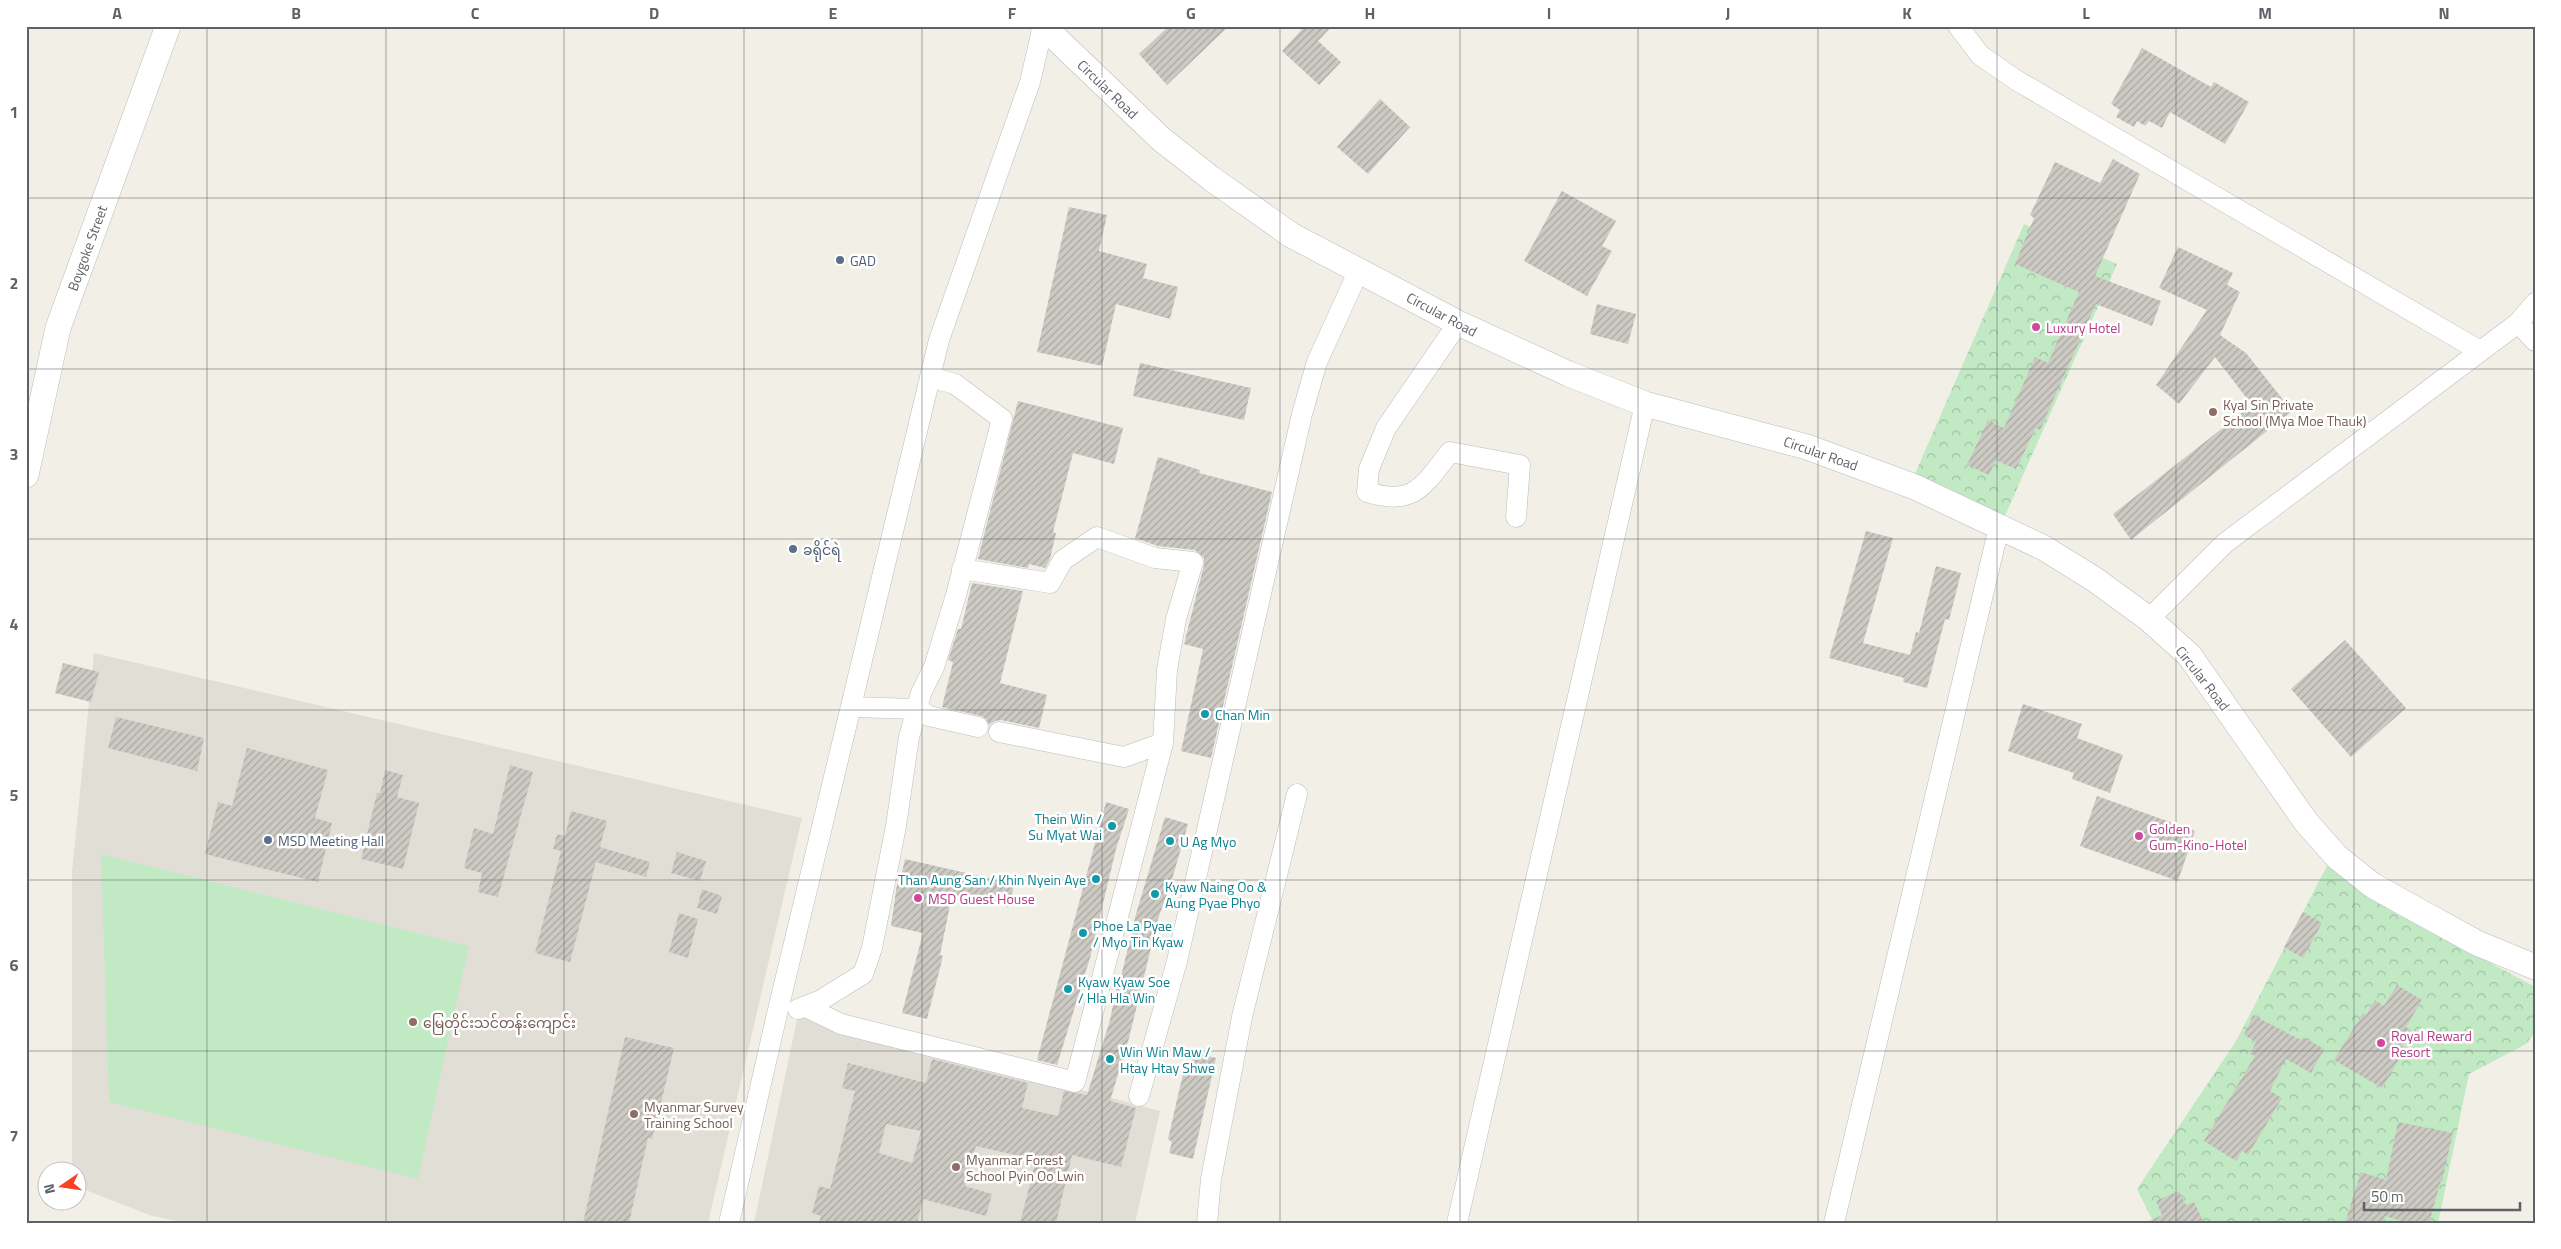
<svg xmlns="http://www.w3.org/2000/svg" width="2561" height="1249" font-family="'Titillium Web','Noto Sans Myanmar',sans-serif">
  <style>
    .education { fill: #e1dfd5 }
    .park { fill: url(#park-crowns) }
    .pitch { fill: #c1eac4 }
    .building { fill: url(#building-hatch); fill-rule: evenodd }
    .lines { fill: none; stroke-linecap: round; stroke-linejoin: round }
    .minor-casing { stroke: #b9bcc1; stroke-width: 21 }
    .tertiary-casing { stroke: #b9bcc1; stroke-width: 26 }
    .minor { stroke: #fff; stroke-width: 20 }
    .tertiary { stroke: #fff; stroke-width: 25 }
    .grid { fill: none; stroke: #5e6268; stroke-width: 1; stroke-opacity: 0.55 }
    .service-dot { fill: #5c6f8a; stroke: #fff; stroke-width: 2 }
    .hotel-dot { fill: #d1479c; stroke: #fff; stroke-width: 2 }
    .education-dot { fill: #8d6e63; stroke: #fff; stroke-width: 2 }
    .culture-dot { fill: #0f9aa8; stroke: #fff; stroke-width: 2 }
    .labels { text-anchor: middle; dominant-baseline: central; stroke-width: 5; stroke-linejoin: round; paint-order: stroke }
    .street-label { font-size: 14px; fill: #5e6268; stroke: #fff }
    .service-label { font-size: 14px; fill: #4e5e75; stroke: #fff; text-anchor: start }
    .hotel-label { font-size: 14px; fill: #b23c85; stroke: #fff; text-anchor: start }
    .education-label { font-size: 14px; fill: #785e54; stroke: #fff; text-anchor: start }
    .culture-label { font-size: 14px; fill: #0d838f; stroke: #fff; text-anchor: start }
    .neatline { fill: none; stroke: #5e6268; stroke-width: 2 }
    .grid-label { font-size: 16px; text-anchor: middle; font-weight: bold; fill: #5e6268 }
  </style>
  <defs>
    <pattern id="park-crowns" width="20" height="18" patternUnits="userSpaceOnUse" patternTransform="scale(1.25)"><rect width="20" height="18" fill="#c1eac4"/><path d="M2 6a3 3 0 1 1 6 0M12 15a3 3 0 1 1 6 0" fill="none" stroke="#a0c1a3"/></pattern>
    <pattern id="building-hatch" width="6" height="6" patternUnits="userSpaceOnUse" patternTransform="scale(1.25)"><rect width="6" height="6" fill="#cccac3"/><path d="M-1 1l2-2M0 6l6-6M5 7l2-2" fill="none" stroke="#a9a7a2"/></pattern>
  </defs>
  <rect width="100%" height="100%" fill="#f1efe6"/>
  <path class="education" d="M94,653l708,165 -94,405h-519l-37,-7 -74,-29v-15h-6v-300z
    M798,1015l362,96 -25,112h-381z"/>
  <path class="park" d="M2024,224l93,40 -113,254 -90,-42z
    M2329,862l143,91 63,34v45l-9,12 -57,30 -31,149h-284l-17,-34 99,-148z"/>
  <path class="pitch" d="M101,854l368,92 -51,233 -309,-77z"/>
  <path class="building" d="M1169,26h60l-62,59 -28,-31z
    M1305,26h27l-14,15 23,21 -22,23 -37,-34z
    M2142,48l69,39 3,-5 35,20 -24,42 -55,-32 -8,16 -13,-7 -4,5 -8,-5 -3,6 -18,-10 4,-7 -9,-6z
    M1380,99l30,28 -42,47 -31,-27z
    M2113,159l27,15 -45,102 66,25 -9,25 -56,-22 -56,126 -4,-2 -20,41 -20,-9 -7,15 -22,-10 21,-45 16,8 31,-71 13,6 31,-71 -64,-28 19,-46 -4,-3 25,-53 45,21z
    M1562,191l54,30 -14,25 10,5 -25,45 -63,-35z
    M1069,207l38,8 -8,36 48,13 -4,14 35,9 -8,32 -54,-15 -14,62 -65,-14z
    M2178,247l55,26 -6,12 13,7 -20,43 26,18 46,58 -161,129 -18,-26 139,-109 -37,-48 -36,47 -23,-19 51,-75 -48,-22z
    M1597,304l39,10 -8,30 -38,-10z
    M1140,363l111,25 -7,32 -111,-24z
    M1018,401l105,27 -9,36 -41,-11 -20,79 3,1 -6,26 -5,9 -16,-4 -1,4 -50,-9z
    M1158,457l42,13 -1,3 73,19 -61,266 -30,-7 22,-102 -19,-5 20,-79v-7l-9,-8 -37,-4 -23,-8z
    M1866,531l27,7 -30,105 47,12 6,-23 3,1 17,-67 25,7 -12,47 -4,-1 -18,69 -24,-6 1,-4 -75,-20z
    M972,583l51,8 -23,92 47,12 -8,33 -38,-8 -6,1 -6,4 -3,-6 -5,-3 -39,-9 11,-45 -5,-2 10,-31h3z
    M2345,640l61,68 -55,49 -60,-68z
    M63,663l36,9 -8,30 -36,-9z
    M2023,704l59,20 -5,14 46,17 -13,38 -38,-14 2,-6 -66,-22z
    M116,717l88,21 -7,33 -89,-23z
    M247,748l81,22 -13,48 17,5 -14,59 -113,-28 13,-52 14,4z
    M510,765l23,7 -35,125 -20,-5 4,-19 -18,-5 10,-40 19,6z
    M385,770l18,5 -6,22 22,6 -16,66 -42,-10 16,-66h3z
    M2097,796l98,35 -17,50 -98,-35z
    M1106,802l23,7 -13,40 -26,109 -33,107 -20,-5z
    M571,811l36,10 -7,26 50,15 -4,15 -50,-15 -26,100 -35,-9 26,-102 -8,-2 4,-15 8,2z
    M1165,817l23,7 -17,59 -13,36 -29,119 -19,63 26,7 -15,59 -49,-12 -16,68h-36l16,-63 -60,-14 -11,40 27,8 -6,22 -63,-17 -6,24h-98l2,-7 -9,-3 7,-27 11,3 25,-98 -13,-3 6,-25 78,20 6,-24 96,24 -6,25 36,8 6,-25 23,4 23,-75 8,-40 2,1 16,-67zM886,1124l35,7 -9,32 -33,-10z
    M677,852l29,9 -6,20 -29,-8z
    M905,859l109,25 -5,23 -57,-12 -12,60 3,1 -16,63 -25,-6 21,-80 -32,-7 6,-42 2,1z
    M702,889l20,7 -5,18 -20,-6z
    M2303,912l19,11 -19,35 -19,-11z
    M679,913l19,6 -10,39 -19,-6z
    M2397,985l25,15 -16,27 5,3 -9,16 4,2 -24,40 -48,-28 29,-47 3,2 9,-15 9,6z
    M2253,1015l48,25 2,-3 21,12 -13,24 -25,-14 -16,32 12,7 -34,57 -6,-4 -6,10 -32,-20 51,-85 -5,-2 6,-12 -12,-7z
    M625,1037l49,11 -8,34 -14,57 -4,-1 -19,85h-46z
    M1194,1053l22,5 -23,101 -24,-6 3,-11 -4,-3 18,-78 5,1z
    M2398,1122l55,11 -11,48 -1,-1 -12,43h-21l-23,-7 -2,7h-38l16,-51 25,8z
    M2179,1191l7,14 8,-3 10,21h-59l17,-8 -6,-14z"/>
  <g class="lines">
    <defs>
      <path id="minor" d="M1958,26l22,29 36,25 464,271
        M1458,323l-72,105 -17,41 -2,23c47,15 57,-7 83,-40l70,13 -4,52
        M2518,323l17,18
        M930,377l25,7 47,35 -46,176 -22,72 -13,26 -4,16 12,7 49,11
        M962,569l88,14 13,-23 34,-23 58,21 38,4 -17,57 -9,51 -4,73
        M2149,619l76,-76 293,-220 17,-20
        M806,1007l35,17 234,58 88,-339 -39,14 -125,-25
        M798,1009l23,-9 42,-26 9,-26 24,-122 13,-89 8,-28 -66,-2
        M1139,1096l38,-135 125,-547 15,-52 42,-92
        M729,1223l48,-209 162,-674 91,-258 13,-56
        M1207,1223l4,-44 31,-162 55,-223
        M1457,1223l188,-819
        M1834,1223l165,-696"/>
      <path id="tertiary" d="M1043,26l118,113 51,40 79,56 167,88 111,51 76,30 162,43 108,40 129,61 50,31 55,40 40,36 117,167 31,35 35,28 34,19 71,39 58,24
        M26,475l32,-147 110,-302"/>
    </defs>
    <use href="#minor" class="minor-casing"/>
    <use href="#tertiary" class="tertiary-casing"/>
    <use href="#minor" class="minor"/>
    <use href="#tertiary" class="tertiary"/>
  </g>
  <path class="grid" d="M207,26v1197M386,26v1197M564,26v1197M744,26v1197M922,26v1197M1102,26v1197M1280,26v1197M1460,26v1197M1638,26v1197M1818,26v1197M1997,26v1197M2176,26v1197M2354,26v1197M26,198h2509M26,369h2509M26,539h2509M26,710h2509M26,880h2509M26,1051h2509"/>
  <g class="service-dot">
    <circle cx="840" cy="260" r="5"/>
    <circle cx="793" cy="549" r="5"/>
    <circle cx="268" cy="840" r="5"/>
  </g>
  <g class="hotel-dot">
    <circle cx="2036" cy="327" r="5"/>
    <circle cx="2139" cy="836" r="5"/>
    <circle cx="918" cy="898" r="5"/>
    <circle cx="2381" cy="1043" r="5"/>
  </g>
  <g class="education-dot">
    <circle cx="2213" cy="412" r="5"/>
    <circle cx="413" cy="1022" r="5"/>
    <circle cx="634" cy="1114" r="5"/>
    <circle cx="956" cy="1167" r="5"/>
  </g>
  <g class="culture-dot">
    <circle cx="1205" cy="714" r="5"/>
    <circle cx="1112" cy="826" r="5"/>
    <circle cx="1170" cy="841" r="5"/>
    <circle cx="1096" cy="879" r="5"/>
    <circle cx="1155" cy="894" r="5"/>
    <circle cx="1083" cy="933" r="5"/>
    <circle cx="1068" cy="989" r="5"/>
    <circle cx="1110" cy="1059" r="5"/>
  </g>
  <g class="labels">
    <g class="street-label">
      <text transform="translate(1108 89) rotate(44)">Circular Road</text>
      <text transform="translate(87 248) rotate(-70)">Boygoke Street</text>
      <text transform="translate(1442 314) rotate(28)">Circular Road</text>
      <text transform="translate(1821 453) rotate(19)">Circular Road</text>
      <text transform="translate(2203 678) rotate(52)">Circular Road</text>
    </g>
    <g class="service-label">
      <text x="850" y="260">GAD</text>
      <text x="803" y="549">ခရိုင်ရဲ</text>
      <text x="278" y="840">MSD Meeting Hall</text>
    </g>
    <g class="hotel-label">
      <text x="2046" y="327">Luxury Hotel</text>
      <text x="2149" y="828">Golden<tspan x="2149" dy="16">Gum-Kino-Hotel</tspan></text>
      <text x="928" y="898">MSD Guest House</text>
      <text x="2391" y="1035">Royal Reward<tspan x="2391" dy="16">Resort</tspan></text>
    </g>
    <g class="education-label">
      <text x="2223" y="404">Kyal Sin Private<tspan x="2223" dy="16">School (Mya Moe Thauk)</tspan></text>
      <text x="423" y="1022">မြေတိုင်းသင်တန်းကျောင်း</text>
      <text x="644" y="1106">Myanmar Survey<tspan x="644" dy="16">Training School</tspan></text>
      <text x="966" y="1159">Myanmar Forest<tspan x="966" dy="16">School Pyin Oo Lwin</tspan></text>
    </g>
    <g class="culture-label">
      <text x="1215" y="714">Chan Min</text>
      <text x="1102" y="818" text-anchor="end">Thein Win /<tspan x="1102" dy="16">Su Myat Wai</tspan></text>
      <text x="1180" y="841">U Ag Myo</text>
      <text x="1086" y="879" text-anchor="end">Than Aung San / Khin Nyein Aye</text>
      <text x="1165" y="886">Kyaw Naing Oo &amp;<tspan x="1165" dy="16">Aung Pyae Phyo</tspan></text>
      <text x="1093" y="925">Phoe La Pyae<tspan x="1093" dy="16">/ Myo Tin Kyaw</tspan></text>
      <text x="1078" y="981">Kyaw Kyaw Soe<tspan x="1078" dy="16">/ Hla Hla Win</tspan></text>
      <text x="1120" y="1051">Win Win Maw /<tspan x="1120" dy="16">Htay Htay Shwe</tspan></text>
    </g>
  </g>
  <rect width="2561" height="1249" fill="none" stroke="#ffffff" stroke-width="55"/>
  <g transform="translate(62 1186) rotate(257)"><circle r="24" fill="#ffffff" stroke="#bfc0c3"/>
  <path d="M0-4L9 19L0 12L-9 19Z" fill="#f84225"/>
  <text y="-8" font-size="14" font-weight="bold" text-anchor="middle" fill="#5e6268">N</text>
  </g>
  <path d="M2364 1202v8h156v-8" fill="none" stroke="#5e6268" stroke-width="2.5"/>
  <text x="2371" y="1202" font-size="15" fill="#5e6268" stroke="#ffffff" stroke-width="4" paint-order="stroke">50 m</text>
  <rect x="28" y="28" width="2506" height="1194" class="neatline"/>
  <g class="grid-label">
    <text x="117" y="19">A</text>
    <text x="296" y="19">B</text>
    <text x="475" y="19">C</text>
    <text x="654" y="19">D</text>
    <text x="833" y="19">E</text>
    <text x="1012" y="19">F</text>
    <text x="1191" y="19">G</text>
    <text x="1370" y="19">H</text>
    <text x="1549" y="19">I</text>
    <text x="1728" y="19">J</text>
    <text x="1907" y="19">K</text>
    <text x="2086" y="19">L</text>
    <text x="2265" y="19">M</text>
    <text x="2444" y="19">N</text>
    <text x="14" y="118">1</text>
    <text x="14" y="289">2</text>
    <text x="14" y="460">3</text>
    <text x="14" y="630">4</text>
    <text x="14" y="801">5</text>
    <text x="14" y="971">6</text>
    <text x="14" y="1142">7</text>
  </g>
</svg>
